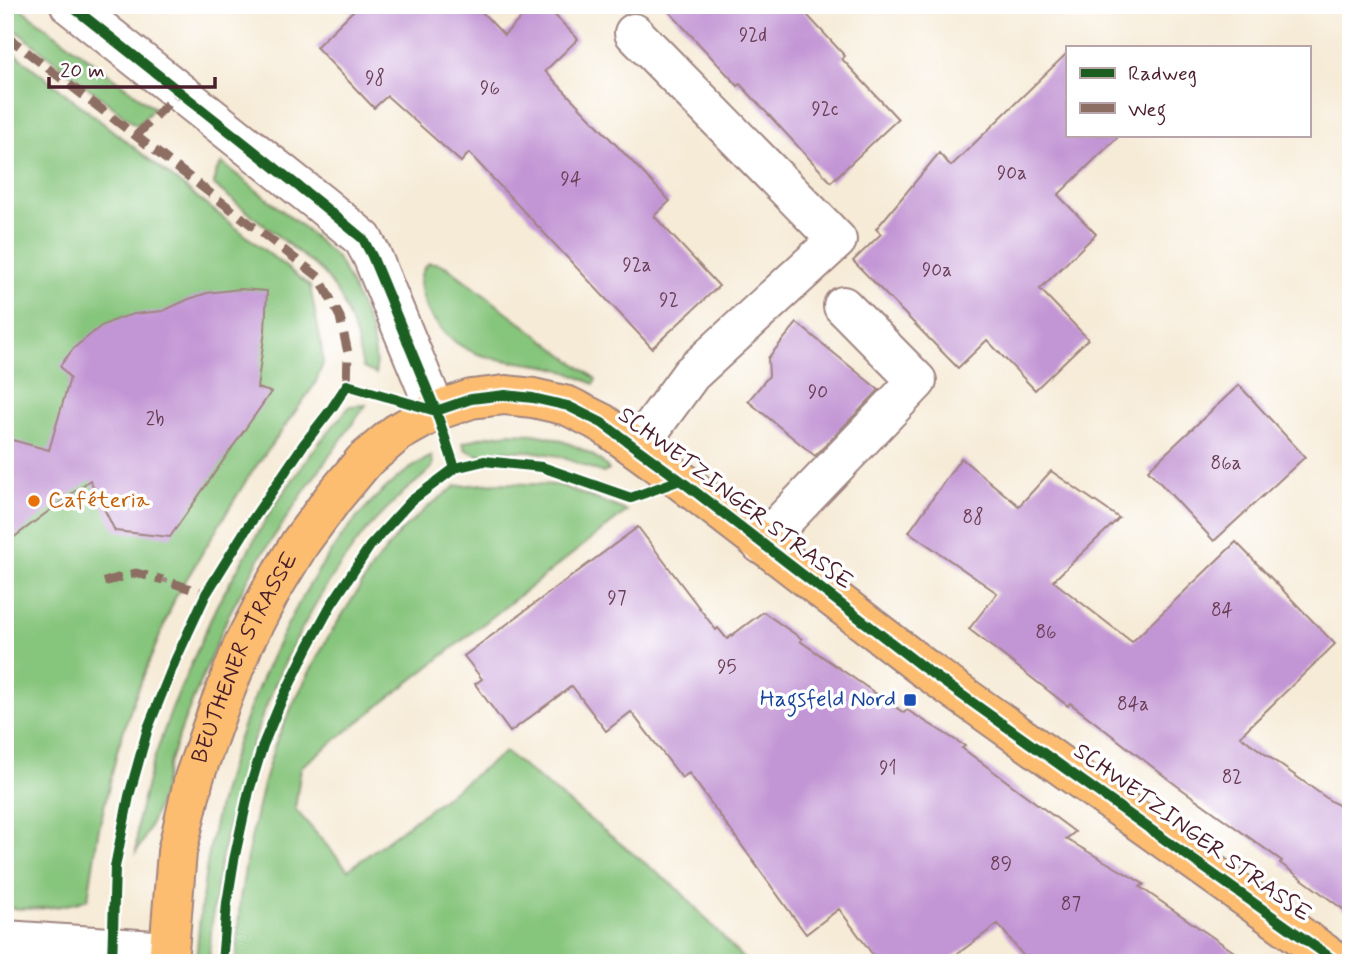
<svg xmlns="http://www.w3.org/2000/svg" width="1356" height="968" font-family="Mynerve,sans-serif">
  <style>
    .green { fill: #86c57b; stroke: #687253; stroke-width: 2 }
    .building { fill: #c295d4 }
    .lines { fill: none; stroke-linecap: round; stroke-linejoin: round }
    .minor-casing { stroke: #a08581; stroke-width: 42 }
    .major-casing { stroke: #a08581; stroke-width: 42 }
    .path { stroke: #a08581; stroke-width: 4.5; stroke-dasharray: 5 5; stroke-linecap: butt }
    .minor { stroke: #fff; stroke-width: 38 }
    .major { stroke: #fcbd6f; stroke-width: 38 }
    .quiet { stroke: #8d6e63; stroke-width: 9; stroke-dasharray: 18 9; stroke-linecap: butt }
    .cycleway-casing { stroke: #fff; stroke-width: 15 }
    .cycleway { stroke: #1b5e20; stroke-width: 10 }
    .food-dot { fill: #e8710a; stroke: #fff; stroke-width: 2.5 }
    .transit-dot { fill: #1a4fb4; stroke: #fff; stroke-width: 2.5 }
    .labels { text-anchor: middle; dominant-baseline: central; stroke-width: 7; stroke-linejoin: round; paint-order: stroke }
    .number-label { font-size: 19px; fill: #683c55 }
    .street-label { font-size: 23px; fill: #4a1f2b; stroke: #fff }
    .food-label { font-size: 23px; fill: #c56008; stroke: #fff; text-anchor: start }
    .transit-label { font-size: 23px; fill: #164399; stroke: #fff; text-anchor: end }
  </style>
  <rect width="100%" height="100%" fill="#fff"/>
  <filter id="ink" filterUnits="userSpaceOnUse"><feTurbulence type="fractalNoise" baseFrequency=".0143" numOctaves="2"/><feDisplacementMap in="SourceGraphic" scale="14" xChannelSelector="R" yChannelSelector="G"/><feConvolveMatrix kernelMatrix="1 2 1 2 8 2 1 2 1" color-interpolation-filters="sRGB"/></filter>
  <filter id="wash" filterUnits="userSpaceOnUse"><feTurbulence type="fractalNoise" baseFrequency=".00686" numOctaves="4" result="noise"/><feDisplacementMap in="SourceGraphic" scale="28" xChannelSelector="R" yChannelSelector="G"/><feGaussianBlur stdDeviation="1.57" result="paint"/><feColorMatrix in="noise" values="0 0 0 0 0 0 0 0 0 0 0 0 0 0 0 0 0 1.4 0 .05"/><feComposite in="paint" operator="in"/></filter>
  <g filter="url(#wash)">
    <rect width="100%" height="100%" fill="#f6ebd7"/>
    <path class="green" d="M5,5h11l138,103 -17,18 -132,-104z
      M5,46l305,240 11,58 2,19 -8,21 -68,95 -72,119 -41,101 -16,49 -20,85 -10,66c-27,10 -54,11 -83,9z
      M222,163l82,65 33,30 14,26 20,47 4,23 1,20 -13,-6 -7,-32 -16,-40 -17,-24 -109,-87 1,-11z
      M429,263h8l10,4 149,112 -2,5c-13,-6 -25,-12 -39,-16 -45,-10 -86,-3 -117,-43 -7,-8 -13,-18 -15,-28 -4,-13 -5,-25 6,-34z
      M366,405l-59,82 -48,72 -31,57 -43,103 -17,47 -7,31 -9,24 -9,20 -7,11 2,-34 13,-50 21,-60 44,-101 56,-98 47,-66 31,-37z
      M510,433c10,1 20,0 29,2 20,3 59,18 70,35l-6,3 -44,-17 -29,-5h-32l-19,5 -14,-7 -2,-6 19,-6z
      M432,456l1,10c-7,10 -19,17 -28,25 -16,16 -34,32 -47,50 -87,112 -143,281 -149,422h-13c4,-59 11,-116 27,-173 28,-106 106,-283 209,-334z
      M499,483l60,2 68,26 -326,256 -6,42 53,61 157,-118 175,139 67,72h-511l4,-64 7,-42 15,-69 12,-41 19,-43 34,-65 47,-74 27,-34 28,-25 27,-20z"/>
    <g id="blocks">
      <path class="building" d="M359,5h116l29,30 30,-30h11l33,34 -33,32 125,130 -16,15 65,70 -67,62 -183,-195 -8,9 -74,-66 -13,12 -58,-61z
        M663,5h135l47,51 -3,3 56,60 -67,63 -91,-98 -2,2z
        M1067,53v82h53l-62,60 38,39 -56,55 48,50 -53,51 -48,-50 -29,28 -105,-107 28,-27 -5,-5 63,-76 12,13z
        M240,289l27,2 -2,40 -8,57 14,4 -101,145 -55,-6 -25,-51 -85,64v-106l44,12 21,-72 -10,-12 14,-18 27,-22 16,-7 17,-5 29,-3 26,-12 18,-6z
        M797,323l82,67 -64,66 -67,-55 21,-25 -1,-18z
        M1239,385l66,72 -91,84 -66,-71z
        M961,458l58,48 32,-35 68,47 -66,63 79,61 104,-100 99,102 -95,92 92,66 19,9v104l-71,-52 2,-2 -106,-76 -106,-82 -2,3 -99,-77 28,-36 -88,-61z
        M638,527l78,103 2,-2 9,11 36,-27 39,27 -2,2 104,72 3,-3 58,36 -3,2 113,84 -9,7 78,45 -4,3 110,76h-221l-31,-39 -53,39h-66l-40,-54 -33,25 -117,-161 -7,5 -51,-66 -25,19 -34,-45 -62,46 -35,-48 7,-5 -18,-23z"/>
    </g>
  </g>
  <g filter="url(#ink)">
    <use href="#blocks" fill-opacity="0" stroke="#a08581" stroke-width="2"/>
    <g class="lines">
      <defs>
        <path id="minor" d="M70,5l252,200 41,34 9,17 64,155
          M634,33l203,207 -146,134 -54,74
          M761,544l156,-163 -74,-75
          M5,940l164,11"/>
        <g id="major">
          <path id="s1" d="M168,963l9,-111 17,-74 25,-71 25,-64 28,-54 28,-46 34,-46 30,-36 33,-28 39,-22 35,-12 34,-4 28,3 35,8 34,17 78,57 244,188 414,295"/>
        </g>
      </defs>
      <use href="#minor" class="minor-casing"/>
      <use href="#major" class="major-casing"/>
      <path class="path" d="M163,580l10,3"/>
      <use href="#minor" class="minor"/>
      <use href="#major" class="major"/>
      <path class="quiet" d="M5,35l314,242 21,40 8,36 -1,32 -2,4
        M136,136l43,-44
        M104,582l32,-9 27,7
        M173,583l33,11"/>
      <defs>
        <path id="cycleway" d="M70,5l252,200 41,34 9,17 64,155 35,-12 34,-4 28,3 35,8 34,17 78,57 244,188 414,295
          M112,963l3,-96 14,-71 19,-68 27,-67 31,-67 39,-63 59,-87 28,-36 15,-23 89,26 19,57
          M222,963l5,-60 7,-43 15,-69 14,-46 17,-41 28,-57 23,-42 39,-59 41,-45 44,-33 29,-7 58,6 89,31 49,-18"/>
      </defs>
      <use href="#cycleway" class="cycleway-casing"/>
      <use href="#cycleway" class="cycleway"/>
    </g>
  </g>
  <circle class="food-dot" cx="34" cy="501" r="7"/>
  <rect class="transit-dot" x="903" y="693" width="14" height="14" rx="3.5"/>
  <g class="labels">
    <g class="number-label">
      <text x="753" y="35">92d</text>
      <text x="375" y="78">98</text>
      <text x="490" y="88">96</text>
      <text x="825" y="109">92c</text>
      <text x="1012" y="173">90a</text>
      <text x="571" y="179">94</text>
      <text x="637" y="265">92a</text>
      <text x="937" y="270">90a</text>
      <text x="669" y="300">92</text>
      <text x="818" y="392">90</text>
      <text x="155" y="419">2b</text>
      <text x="1226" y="463">86a</text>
      <text x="973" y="517">88</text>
      <text x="617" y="598">97</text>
      <text x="1222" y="610">84</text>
      <text x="1046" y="632">86</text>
      <text x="727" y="667">95</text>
      <text x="1133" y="704">84a</text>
      <text x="888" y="768">91</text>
      <text x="1232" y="777">82</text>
      <text x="1001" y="864">89</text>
      <text x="1071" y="904">87</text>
    </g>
    <g class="street-label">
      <text transform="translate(735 499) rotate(37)">SCHWETZINGER STRASSE</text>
      <text stroke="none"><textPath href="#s1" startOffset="318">BEUTHENER STRASSE</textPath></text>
      <text transform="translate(1192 833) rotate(36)">SCHWETZINGER STRASSE</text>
    </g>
    <g class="food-label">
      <text x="48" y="501">Caféteria</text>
    </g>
    <g class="transit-label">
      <text x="896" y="700">Hagsfeld Nord</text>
    </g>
  </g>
  <rect width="1356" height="968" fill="none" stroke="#fff" stroke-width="28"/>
  <rect x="1066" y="46" width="245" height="91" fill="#ffffff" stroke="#b7a5aa" stroke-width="2"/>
  <rect x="1080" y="68" width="35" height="10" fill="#1b5e20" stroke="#b7a5aa" stroke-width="2"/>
  <text x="1128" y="80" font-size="21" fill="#4a1f2b">Radweg</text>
  <rect x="1080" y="103" width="35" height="10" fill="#8d6e63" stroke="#b7a5aa" stroke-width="2"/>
  <text x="1128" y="116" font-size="21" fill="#4a1f2b">Weg</text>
  <path d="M49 77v10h166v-10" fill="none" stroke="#4a1f2b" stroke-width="3.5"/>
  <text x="60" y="77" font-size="21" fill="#4a1f2b" stroke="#ffffff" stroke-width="5" paint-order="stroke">20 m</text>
</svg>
